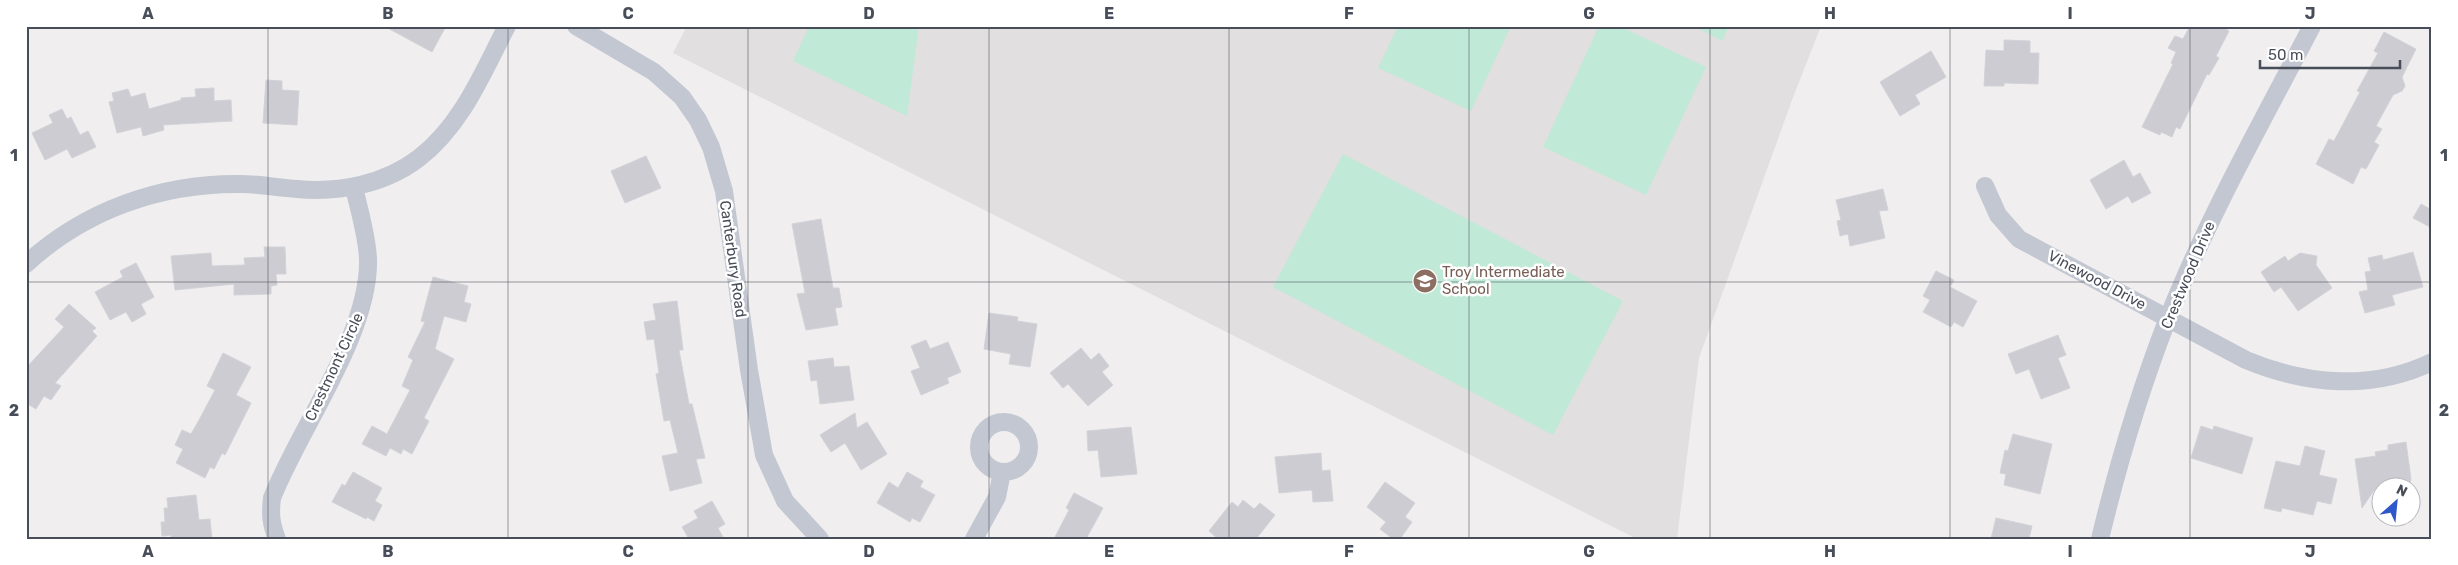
<svg xmlns="http://www.w3.org/2000/svg" width="2458" height="565" font-family="Rubik,sans-serif">
  <style>
    .education { fill: #e1dfdf }
    .green { fill: #c0e9d7 }
    .building { fill: #ccccd2; stroke: #d2d3d8 }
    .lines { fill: none; stroke-linecap: round; stroke-linejoin: round }
    .minor { stroke: #c2c7d1; stroke-width: 18 }
    .grid { fill: none; stroke: #484e59; stroke-width: 1; stroke-opacity: 0.55 }
    .labels { text-anchor: middle; dominant-baseline: central; stroke-width: 5; stroke-linejoin: round; paint-order: stroke }
    .street-label { font-size: 15px; fill: #484e59; stroke: #fff }
    .education-label { font-size: 15px; fill: #785e54; stroke: #fff; text-anchor: start }
    .neatline { fill: none; stroke: #484e59; stroke-width: 2 }
    .grid-label { font-size: 16px; text-anchor: middle; font-weight: bold; fill: #484e59 }
  </style>
  <rect width="100%" height="100%" fill="#f0eeee"/>
  <path class="education" d="M687,26h1134l-29,74 -93,258 -22,181h-40l-964,-486z"/>
  <path class="green" d="M809,26h110l-12,90 -114,-55z
    M1398,26h113l-40,85 -93,-43z
    M1599,26h20l87,41 -60,128 -103,-48z
    M1694,26h35l-7,15z
    M1343,154l280,147 -70,134 -280,-148z"/>
  <path class="building" d="M384,26h62l-14,26z
    M2190,26h31l8,5 -13,25 3,2 -10,17 -2,-1 -27,55 -4,-2 -4,10 -11,-5 -1,3 -18,-8 31,-63 -2,-1 5,-11 -8,-4 7,-12 8,3z
    M2384,32l32,17 -14,28 3,9 -3,5 -9,4 -17,31 6,3 -8,13 5,3 -13,24 -5,-2 -8,17 -37,-20 13,-25 5,2 26,-49 -3,-1 21,-38 -4,-2z
    M2004,40l26,1v12h9l-1,31 -34,-1v3h-20l2,-36 18,1z
    M1931,51l15,26 -31,18 5,9 -20,12 -20,-34z
    M266,80l16,1v9l17,1 -2,34 -34,-2z
    M214,88v13l17,-1 1,21 -69,4 1,5 -21,6 -2,-9 -24,6 -8,-31 5,-1 -2,-8 16,-4 3,8 14,-4 4,16 32,-9v-2l15,-1 -1,-8z
    M62,109l5,10 4,-2 9,18 8,-4 8,16 -24,11 -5,-9 -22,11 -13,-27 21,-10 -4,-8z
    M646,156l15,32 -36,15 -14,-32z
    M2124,160l9,17 7,-4 11,20 -19,10 -4,-7 -22,13 -16,-29z
    M1883,189l5,21 -9,1 6,27 -35,8 -2,-12 -8,2 -3,-15 4,-1 -5,-20z
    M2421,204l11,6v18l-19,-10z
    M821,219l12,69h6l3,19 -7,1 3,17 -32,5 -9,-36 8,-1 -13,-69z
    M264,247h21l1,27h-10l1,11 -6,1v8l-37,1v-11l-59,6 -4,-34 40,-3 1,13 33,-1 -1,-7 21,-1z
    M2413,252l10,35 -31,8 3,10 -30,8 -6,-21 9,-2 -3,-18 6,-1 -3,-13 14,-3 1,5z
    M2300,253l17,3 -1,9 16,23 -34,23 -17,-24 -7,5 -13,-20 24,-16 3,5z
    M136,263l18,34 -13,7 5,10 -14,8 -6,-10 -16,8 -15,-28 28,-15 -3,-6z
    M1936,271l18,9 -4,7 27,14 -14,26 -9,-5 -3,5 -28,-15 7,-12 -7,-4z
    M433,277l35,9 -4,16 7,2 -5,18 -22,-6 -9,33 19,10 -30,59 5,3 -17,33 -9,-5 -2,5 -11,-6 -4,8 -24,-12 10,-18 15,8 23,-44 -8,-4 11,-26 -5,-3 17,-35 -4,-1z
    M677,301l6,49h-4l10,54h3l13,54 -9,1 6,24 -32,8 -8,-35 16,-3 -8,-33 -6,1 -8,-47 3,-1 -5,-34 -7,1 -3,-18 12,-2 -3,-16z
    M69,304l27,24 -4,3 5,5 -42,47 6,3 -10,14 -7,-4 -8,13 -10,-6v-35l38,-41 -9,-8z
    M989,313l29,4 -1,4 20,3 -7,43 -21,-3 2,-10 -27,-5z
    M2058,335l8,20 -8,3 12,30 -29,11 -12,-30 -13,5 -8,-20z
    M926,340l4,9 18,-7 13,30 -14,6 2,5 -28,12 -10,-24 9,-3 -9,-22z
    M1081,348l10,12 8,-7 10,13 -7,6 11,13 -25,21 -20,-22 -5,4 -13,-15z
    M223,353l28,14 -15,28 15,8 -26,52 -3,-2 -8,16 -4,-2 -5,11 -29,-15 7,-14 -8,-4 7,-15 9,4 8,-14 16,-30 -8,-4z
    M833,358l1,9 15,-1 5,34 -34,4 -3,-24 -6,1 -3,-20z
    M855,413l2,15 10,-6 20,32 -26,16 -16,-27 -14,9 -11,-17z
    M2201,426l12,4 1,-4 39,12 -11,36 -51,-16z
    M1131,427l6,47 -36,3 -3,-27 -10,1 -1,-20z
    M2013,434l39,10 -12,50 -36,-9 2,-11 -6,-1 5,-23 3,1z
    M2406,442l5,37 -2,7 -11,1 -3,-3 -18,2 -15,22 -7,-49 21,-3 -1,-4 13,-2v-5z
    M2305,446l20,5 -6,24 18,4 -6,25 -14,-3 -4,14 -31,-7 -1,4 -17,-4 12,-47 24,5z
    M1321,453l1,18 8,-1 3,31 -20,1 -1,-12 -33,3 -4,-36z
    M353,472l29,16 -7,13 7,4 -8,16 -7,-4 -1,2 -34,-17 10,-18 3,2z
    M907,472l16,9 -3,6 15,8 -15,27 -8,-4 -2,4 -33,-19 12,-21 9,6z
    M1385,482l30,21 -10,14 7,5 -12,17h-7l-13,-10 6,-7 -19,-15z
    M1074,493l29,15 -17,31h-32l15,-29 -3,-2z
    M196,495l3,25 11,-1 2,20h-41v-4l-9,1 -1,-14h4l-1,-14h4l-1,-10z
    M1243,500l11,9 6,-6 15,12 -19,24h-38l-9,-8 23,-29 6,5z
    M712,501l13,23 -7,4 6,11h-35l-7,-12 16,-9 -4,-7z
    M1996,518l36,8 -3,13h-38z"/>
  <g class="lines">
    <path class="minor" d="M576,26l78,46 28,25 16,23 13,27 13,44 25,179 15,85 21,46 35,38
      M1985,186l13,29 21,24 227,121c60,25 126,31 186,2
      M26,264c59,-54 135,-81 215,-80 18,0 38,4 56,5 43,4 88,-5 122,-31 43,-33 64,-86 88,-132
      M979 447a25 25 0 1 1 50 0a25 25 0 1 1-50 0Z
      M277,539c-6,-15 -7,-25 -5,-41 28,-71 98,-164 96,-239 -1,-24 -9,-49 -14,-72
      M974,539l23,-42 5,-25
      M2100,539c18,-75 40,-149 68,-221 40,-101 94,-196 144,-292"/>
  </g>
  <path class="grid" d="M268,26v513M508,26v513M748,26v513M989,26v513M1229,26v513M1469,26v513M1710,26v513M1950,26v513M2190,26v513M26,282h2406"/>
  <defs>
    <symbol id="school-disc" viewBox="-11 -11 22 22"><circle r="9.5" fill="#8d6e63" stroke="#fff"/><path d="M0-5L7-2L0 1L-7-2ZM-4 1L0 2.5L4 1V4Q0 6-4 4Z" fill="#fff"/></symbol>
  </defs>
  <g fill-rule="evenodd">
    <use href="#school-disc" x="1411" y="267" width="28" height="28"/>
  </g>
  <g class="labels">
    <g class="street-label">
      <text transform="translate(733 259) rotate(82)">Canterbury Road</text>
      <text transform="translate(2188 275) rotate(-67)">Crestwood Drive</text>
      <text transform="translate(2097 280) rotate(28)">Vinewood Drive</text>
      <text transform="translate(334 367) rotate(-65)">Crestmont Circle</text>
    </g>
    <g class="education-label">
      <text x="1442" y="272">Troy Intermediate<tspan x="1442" dy="17">School</tspan></text>
    </g>
  </g>
  <rect width="2458" height="565" fill="none" stroke="#ffffff" stroke-width="55"/>
  <g transform="translate(2396 502) rotate(27)"><circle r="24" fill="#ffffff" stroke="#b6b8bd"/>
  <path d="M0-4L9 19L0 12L-9 19Z" fill="#2d57ca"/>
  <text y="-8" font-size="14" font-weight="bold" text-anchor="middle" fill="#484e59">N</text>
  </g>
  <path d="M2260 60v8h140v-8" fill="none" stroke="#484e59" stroke-width="2.5"/>
  <text x="2268" y="60" font-size="15" fill="#484e59" stroke="#ffffff" stroke-width="4" paint-order="stroke">50 m</text>
  <rect x="28" y="28" width="2402" height="510" class="neatline"/>
  <g class="grid-label">
    <text x="148" y="19">A</text>
    <text x="388" y="19">B</text>
    <text x="628" y="19">C</text>
    <text x="869" y="19">D</text>
    <text x="1109" y="19">E</text>
    <text x="1349" y="19">F</text>
    <text x="1589" y="19">G</text>
    <text x="1830" y="19">H</text>
    <text x="2070" y="19">I</text>
    <text x="2310" y="19">J</text>
    <text x="14" y="161">1</text>
    <text x="2444" y="161">1</text>
    <text x="14" y="416">2</text>
    <text x="2444" y="416">2</text>
    <text x="148" y="557">A</text>
    <text x="388" y="557">B</text>
    <text x="628" y="557">C</text>
    <text x="869" y="557">D</text>
    <text x="1109" y="557">E</text>
    <text x="1349" y="557">F</text>
    <text x="1589" y="557">G</text>
    <text x="1830" y="557">H</text>
    <text x="2070" y="557">I</text>
    <text x="2310" y="557">J</text>
  </g>
</svg>
